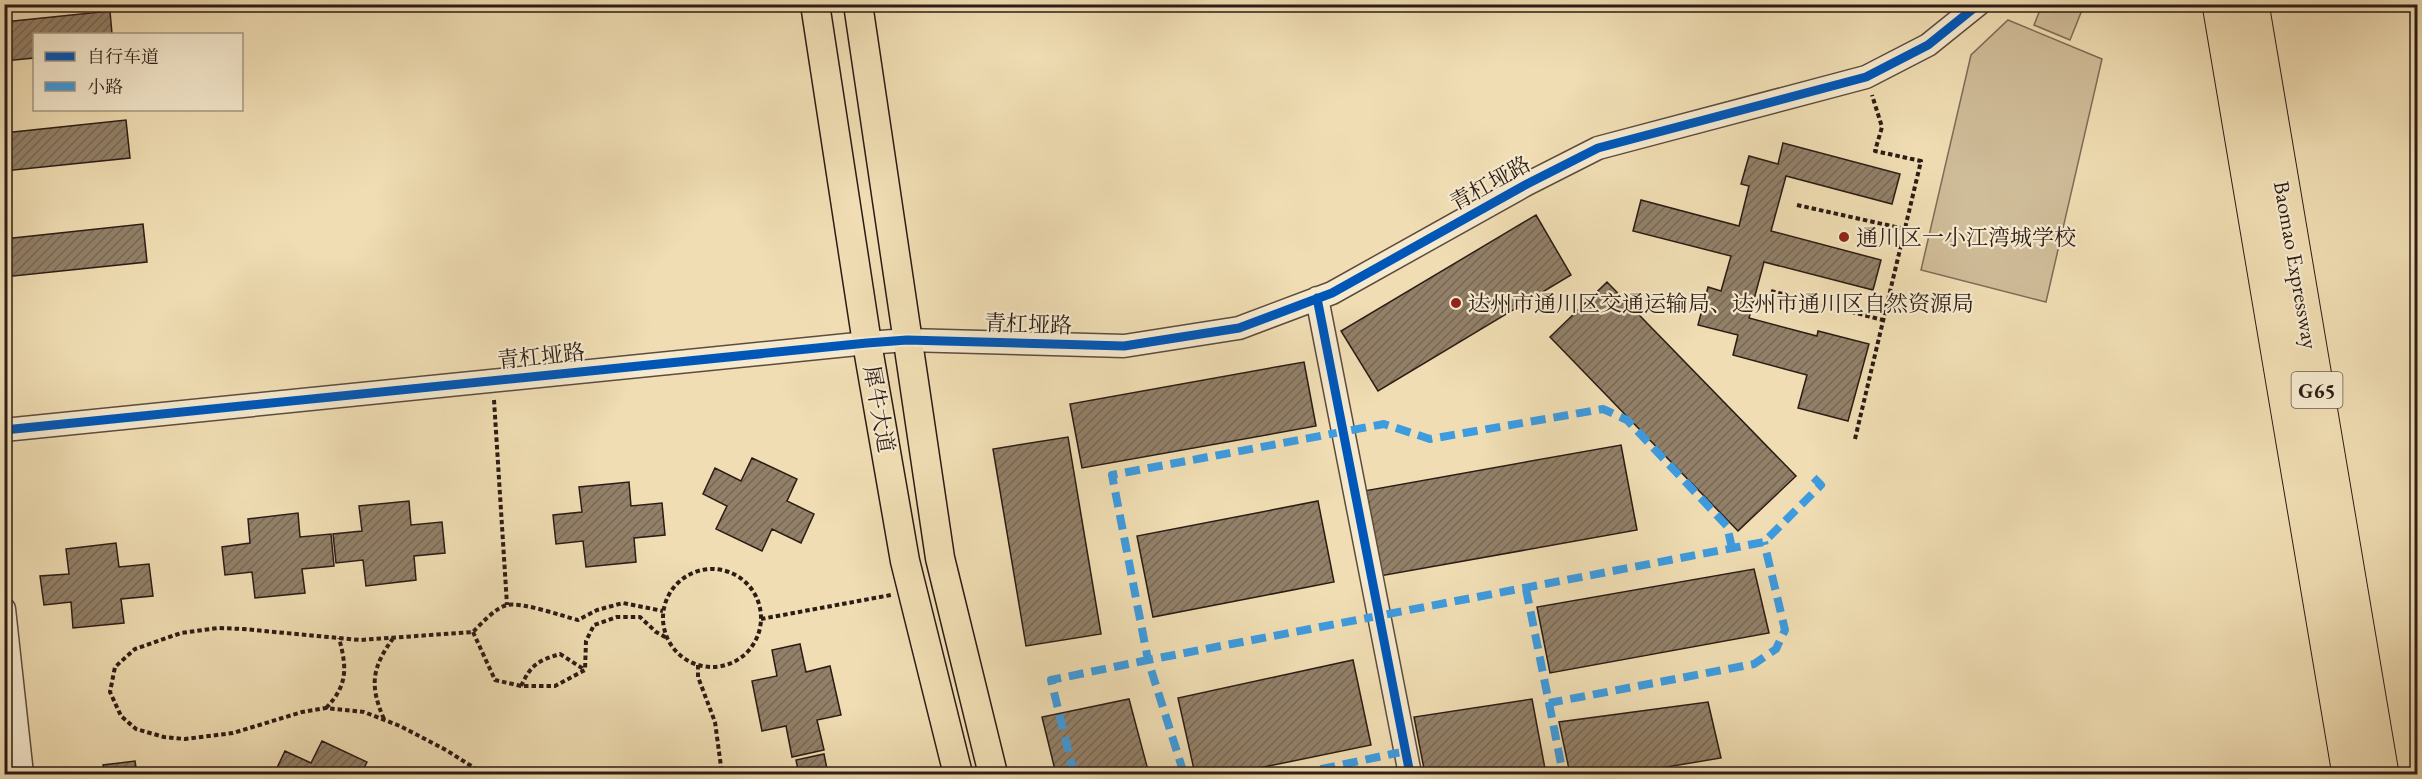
<svg xmlns="http://www.w3.org/2000/svg" width="2422" height="779" font-family="'EB Garamond','Noto Serif SC',serif">
  <style>
    .park { fill: #cfbc98; stroke: #7e6c57; stroke-width: 1.5 }
    .building { fill: url(#building-hatch); stroke: #2c1c16; stroke-width: 1.5 }
    .lines { fill: none; stroke-linecap: round; stroke-linejoin: round }
    .minor-casing { stroke: #5d4c3d; stroke-width: 25 }
    .major-casing { stroke: #2c1c16; stroke-width: 31 }
    .highway-casing { stroke: #2c1c16; stroke-width: 35 }
    .path { stroke: #2c1c16; stroke-width: 4; stroke-dasharray: 4.5 3; stroke-linecap: butt }
    .minor { stroke: #f5e9ce; stroke-width: 22 }
    .major { stroke: #f0ddb3; stroke-width: 28 }
    .highway { stroke: #f0ddb3; stroke-width: 33 }
    .quiet { stroke: #3d9bdf; stroke-width: 8; stroke-dasharray: 15 8; stroke-linecap: butt }
    .cycleway-casing { stroke: #f5e9ce; stroke-width: 13 }
    .cycleway { stroke: #0057b8; stroke-width: 9 }
    .poi-dot { fill: #8f2418; stroke: #f5e9ce; stroke-width: 2 }
    .labels { text-anchor: middle; dominant-baseline: central; stroke-width: 4.5; stroke-linejoin: round; paint-order: stroke }
    .shield { fill: #f5e9ce; stroke: #685a4d; stroke-width: 1.5 }
    .shield-label { font-size: 21px; font-weight: bold; fill: #2c1c16 }
    .street-label { font-size: 22px; fill: #2c1c16; stroke: #f5e9ce }
    .poi-label { font-size: 22px; fill: #2c1c16; stroke: #f5e9ce; text-anchor: start }
  </style>
  <defs>
    <pattern id="building-hatch" width="6" height="6" patternUnits="userSpaceOnUse" patternTransform="scale(1.5)"><rect width="6" height="6" fill="#928068"/><path d="M-1 1l2-2M0 6l6-6M5 7l2-2" fill="none" stroke="#776855"/></pattern>
  </defs>
  <rect width="100%" height="100%" fill="#f0ddb3"/>
  <filter id="stains"><feTurbulence type="fractalNoise" baseFrequency=".00333" numOctaves="4"/><feColorMatrix values="0 0 0 0 .2 0 0 0 0 .09 0 0 0 0 .02 0 0 0 .5 -.17"/></filter>
  <radialGradient id="worn" r=".72"><stop offset=".6" stop-color="#630" stop-opacity="0"/><stop offset="1" stop-color="#630" stop-opacity=".3"/></radialGradient>
  <path class="park" d="M2042,5h42l-14,35 -36,-15z
    M2008,20l94,39 -56,243 -125,-32 50,-215z"/>
  <path class="building" d="M110,11l2,23h-78v24l-30,3v-39z
    M126,120l4,38 -126,13v-38z
    M1783,143l117,31 -8,30 -106,-28 -15,55 110,29 -8,30 -109,-28 -15,56 68,18 1,-5 51,13 -21,77 -50,-13 9,-33 -74,-20 5,-20 -40,-10 10,-38 13,4 10,-35 -98,-25 8,-31 98,26 10,-40 -8,-2 8,-28 29,8z
    M1536,215l35,60 -193,116 -37,-60z
    M143,224l4,38 -143,15v-38z
    M1607,282l189,194 -58,55 -188,-194z
    M1304,362l12,64 -234,42 -12,-64z
    M1068,437l33,197 -75,12 -33,-197z
    M1621,445l16,85 -257,46 -16,-85z
    M752,458l45,21 -10,22 27,13 -13,29 -29,-14 -10,22 -46,-22 11,-23 -24,-12 12,-26 26,13z
    M629,482l2,24 31,-3 3,32 -31,3 2,24 -50,5 -3,-26 -27,3 -3,-29 29,-3 -3,-25z
    M409,501l2,24 31,-3 3,31 -31,3 2,24 -50,6 -3,-26 -27,3 -3,-29 29,-3 -3,-25z
    M1318,501l16,81 -181,35 -16,-81z
    M298,513l2,24 31,-3 3,32 -32,3 3,24 -50,5 -3,-26 -27,3 -3,-28 28,-4 -2,-24z
    M116,543l3,24 30,-3 4,32 -32,3 3,24 -51,5 -2,-26 -27,3 -4,-29 29,-2 -3,-25z
    M1754,569l15,64 -219,40 -13,-66z
    M800,644l6,28 24,-6 11,49 -24,5 7,30 -32,7 -6,-31 -24,5 -10,-50 25,-5 -5,-26z
    M1353,660l18,85 -141,29h-35l-17,-76z
    M1129,699l20,75h-93l-14,-57z
    M1532,699l14,75h-121l-11,-57z
    M1708,702l13,56 -97,16h-54l-11,-52z
    M322,741l45,21 -6,12h-87l11,-23 26,12z
    M824,754l4,20h-29l-3,-14z
    M135,761l2,13h-32l-2,-9z"/>
  <g class="lines">
    <defs>
      <path id="minor" d="M1317,298l93,476
        M4,430l863,-87 40,-3 217,6 115,-18 93,-35 195,-109 71,-36 268,-71 62,-32 51,-41
        M4,609l18,165"/>
      <path id="major" d="M815,4l52,339 38,218 53,213
        M858,4l82,554 53,216"/>
      <path id="highway" d="M2219,4l130,770
        M2252,4l130,770"/>
    </defs>
    <use href="#minor" class="minor-casing"/>
    <use href="#major" class="major-casing"/>
    <use href="#highway" class="highway-casing"/>
    <path class="path" d="M1797,205l108,24
      M1771,291l112,29
      M494,400l13,205
      M1855,439l66,-278 -46,-10 7,-24 -10,-32
      M663 618a49 49 0 1 1 98 0a49 49 0 1 1-98 0Z
      M761,619l130,-24
      M473,632l22,48 26,6h34l30,-16 1,-29 8,-16 23,-8h23l16,15 11,6
      M698,665v12l17,45 7,52
      M521,686c10,-21 16,-25 39,-32l25,16
      M326,708c22,-23 21,-40 13,-70
      M384,719c-15,-34 -12,-52 10,-82
      M484,774l-38,-24 -46,-24 -36,-14 -38,-4 -24,4 -69,21 -48,6 -21,-2 -28,-8 -15,-13 -11,-24 5,-25 20,-18 46,-16 37,-5 25,1 117,11 113,-8c9,-9 22,-24 34,-27 16,-3 55,11 71,15l19,-10 26,-7 40,8"/>
    <use href="#minor" class="minor"/>
    <use href="#major" class="major"/>
    <use href="#highway" class="highway"/>
    <path class="quiet" d="M1732,548l-5,-22 -100,-106 -24,-11 -173,30 -46,-15 -272,51 36,185 616,-118 57,-57 -9,-9
      M1526,589l23,114 205,-39 22,-15 9,-19 -21,-88
      M1549,703l14,71
      M1074,774l-23,-94 97,-20 36,114
      M1298,774l108,-23"/>
    <defs>
      <path id="cycleway" d="M1317,298l93,476
        M4,430l863,-87 40,-3 217,6 115,-18 93,-35 195,-109 71,-36 268,-71 62,-32 51,-41"/>
    </defs>
    <use href="#cycleway" class="cycleway-casing"/>
    <use href="#cycleway" class="cycleway"/>
  </g>
  <g class="poi-dot">
    <circle cx="1844" cy="237" r="6"/>
    <circle cx="1456" cy="303" r="6"/>
  </g>
  <g class="labels">
    <rect class="shield" x="2291.5" y="372" width="51" height="36" rx="4.5"/>
    <g class="shield-label">
      <text x="2317" y="390">G65</text>
    </g>
    <g class="street-label">
      <text transform="translate(1490 183) rotate(-29)">青杠垭路</text>
      <text transform="translate(2296 265) rotate(80)">Baomao Expressway</text>
      <text transform="translate(1028 324) rotate(2)">青杠垭路</text>
      <text transform="translate(541 356) rotate(-6)">青杠垭路</text>
      <text transform="translate(879 409) rotate(80)">犀牛大道</text>
    </g>
    <g class="poi-label">
      <text x="1856" y="237">通川区一小江湾城学校</text>
      <text x="1468" y="303">达州市通川区交通运输局、达州市通川区自然资源局</text>
    </g>
  </g>
  <rect width="2422" height="779" fill="none" stroke="#f0ddb3" stroke-width="24"/>
  <rect x="6" y="6" width="2410" height="767" fill="none" stroke="#2c1c16" stroke-width="3"/>
  <rect x="12" y="12" width="2398" height="755" fill="none" stroke="#2c1c16" stroke-width="1.5"/>
  <rect x="33" y="33" width="210" height="78" fill="#f5e9ce" stroke="#a59784" stroke-width="1.5"/>
  <rect x="45" y="52" width="30" height="9" fill="#0057b8" stroke="#a59784" stroke-width="1.5"/>
  <text x="87" y="63" font-size="18" fill="#2c1c16">自行车道</text>
  <rect x="45" y="82" width="30" height="9" fill="#3d9bdf" stroke="#a59784" stroke-width="1.5"/>
  <text x="87" y="93" font-size="18" fill="#2c1c16">小路</text>
  <rect width="100%" height="100%" filter="url(#stains)"/>
  <rect width="100%" height="100%" fill="url(#worn)"/>
</svg>
